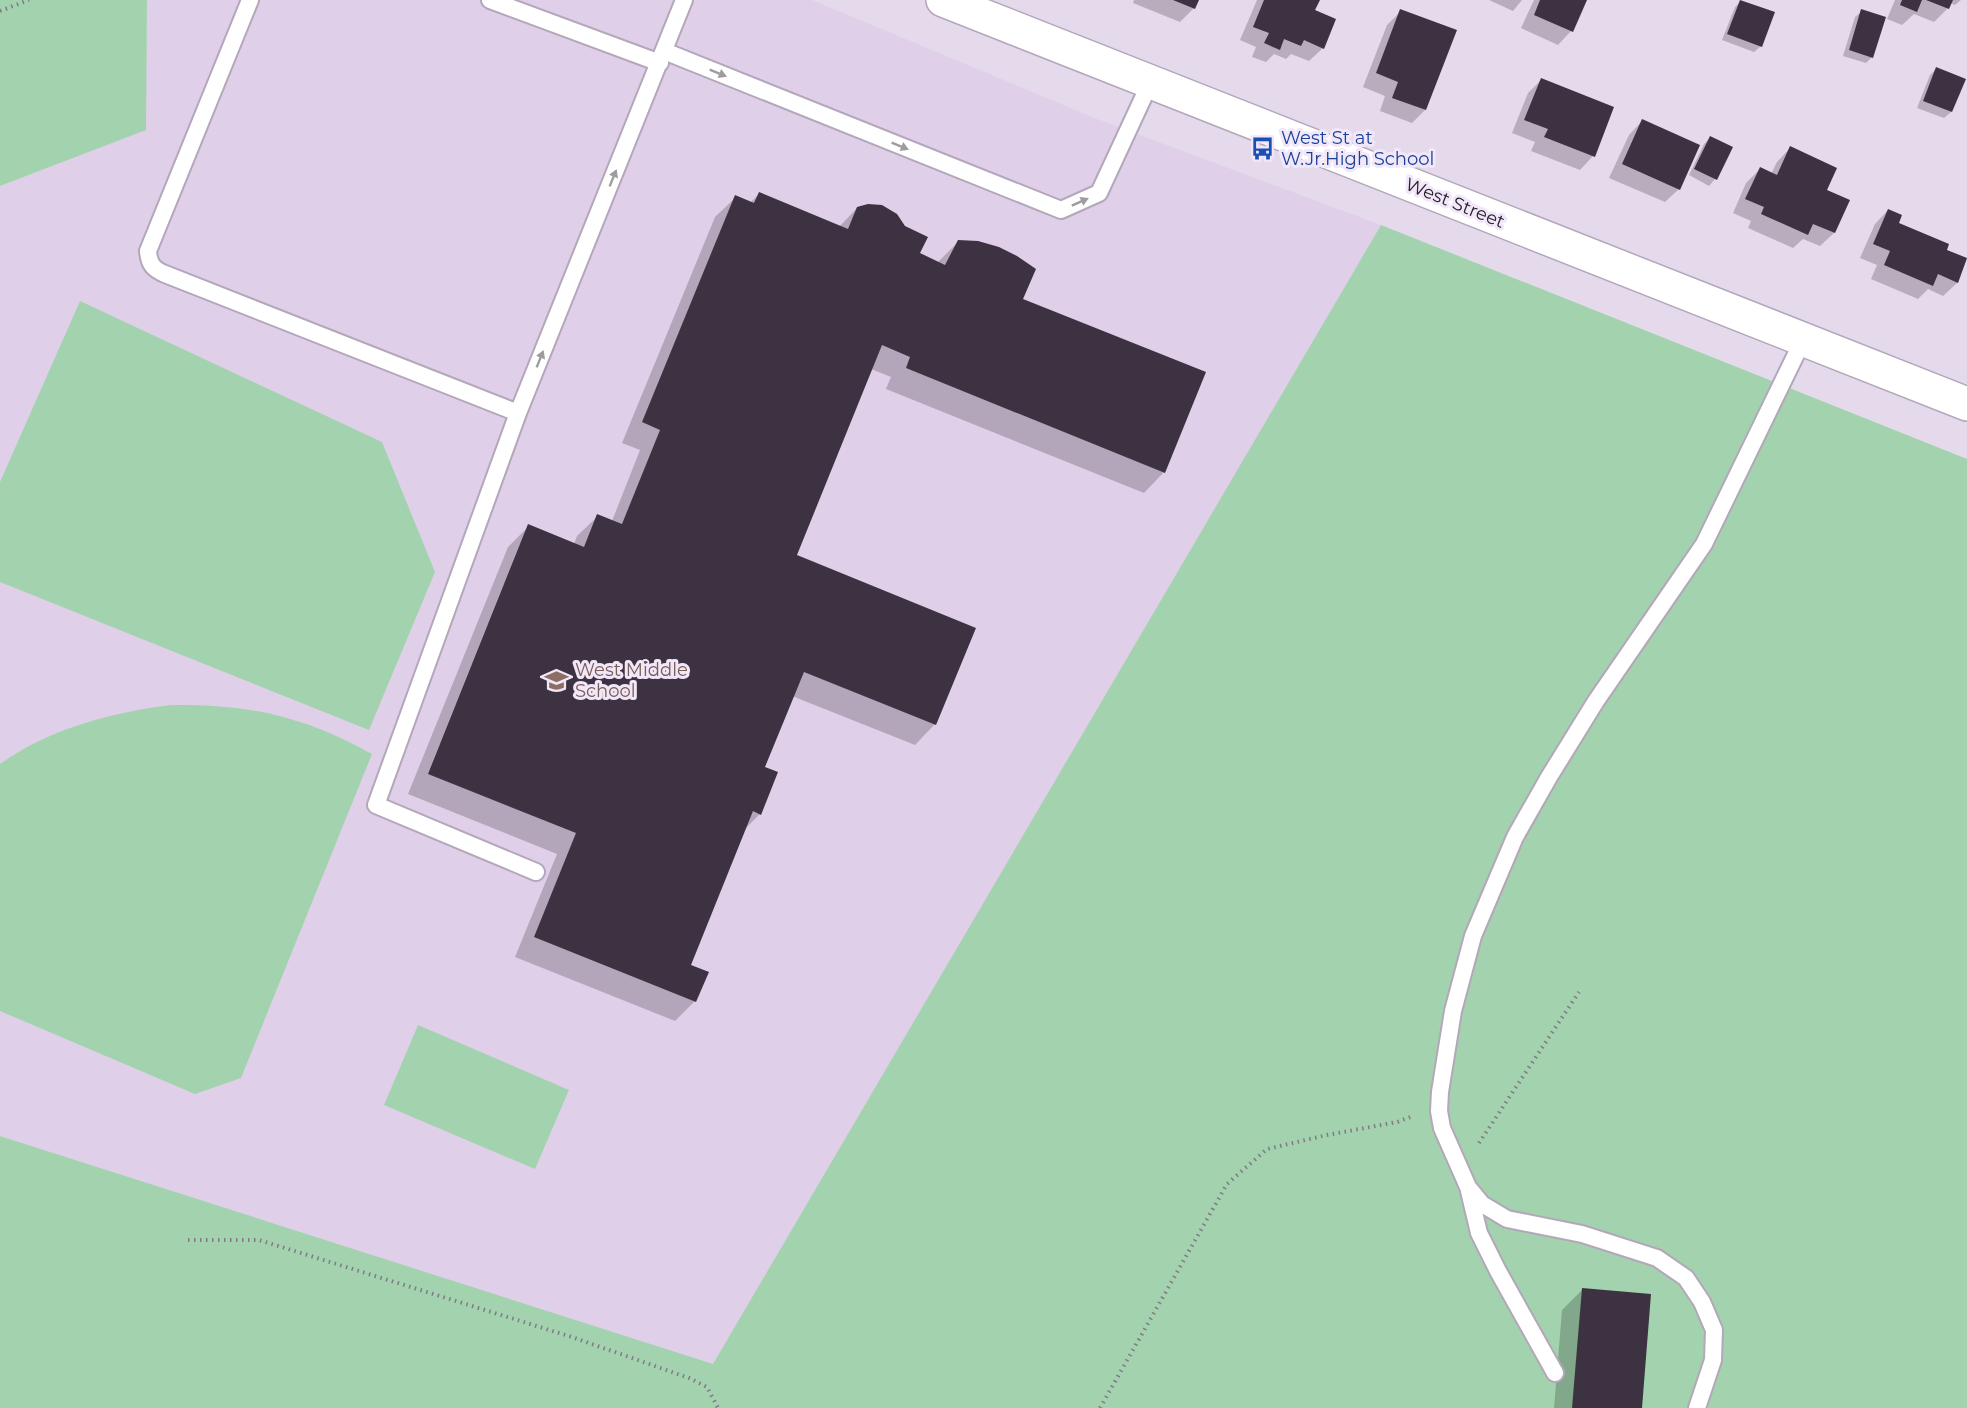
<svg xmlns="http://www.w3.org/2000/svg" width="1967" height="1408" font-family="Montserrat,sans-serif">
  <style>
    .built { fill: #e0cfe9 }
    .green { fill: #a3d3ae }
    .shadow { fill: #0003 }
    .building { fill: #3d3241 }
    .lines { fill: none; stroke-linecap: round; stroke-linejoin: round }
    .service-casing { stroke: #b3a7b9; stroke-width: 20 }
    .tertiary-casing { stroke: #b3a7b9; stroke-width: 36 }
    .path { stroke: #817a86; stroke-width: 4; stroke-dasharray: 1.5 4.5; stroke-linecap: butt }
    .service { stroke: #fff; stroke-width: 16 }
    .tertiary { stroke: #fff; stroke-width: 33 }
    .oneway { fill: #9e9c9f }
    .labels { text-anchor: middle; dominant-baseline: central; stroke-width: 6; stroke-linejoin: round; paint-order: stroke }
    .transit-label { font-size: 18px; fill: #164399; stroke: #f2e6f9; text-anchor: start }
    .street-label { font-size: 18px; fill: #272329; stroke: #f2e6f9 }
    .education-label { font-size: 18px; fill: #785e54; stroke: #f2e6f9; text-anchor: start }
  </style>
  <rect width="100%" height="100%" fill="#e5d9ec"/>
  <path class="built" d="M147,0h665l285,119 284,106 -668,1140 -713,-229v-950l145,-56z"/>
  <path class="green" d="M0,0h147l-1,130 -146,56z
    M1381,225l586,234v949h-1967v-272l713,228z
    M80,301l302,141 53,130 -66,158 -369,-148v-100z
    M171,705c78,-1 132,11 201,49l-131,324 -46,16 -195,-83v-247c51,-36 110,-51 171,-59z
    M418,1025l151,65 -34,79 -151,-64z"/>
  <path class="shadow" d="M1134,0h63l-3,8 -14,14 -47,-19z
    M1257,0h61l-4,11 9,37 -14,13 -18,-7 -5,5 -12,-5 -8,8 -14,-5 4,-10 -16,-7z
    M1489,0h33l-9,11z
    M1534,0h52l-15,31 -13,14 -37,-17z
    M1895,0h66l-6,5 -5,-2 -2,5 -14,14 -20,-8 -12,11 -15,-6z
    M1741,1l20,45 -7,6 -32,-12 13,-33z
    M1401,11l24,99 -13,13 -32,-12 5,-15 -22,-9 24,-62z
    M1862,11l10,46 -6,6 -23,-7 12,-39z
    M1936,69l15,43 -7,6 -27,-10 13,-33z
    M1541,80l52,76 -13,14 -49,-19 4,-9 -23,-9 16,-40z
    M1642,121l37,68 -14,13 -56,-24 20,-43z
    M1710,138l5,41 -6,7 -20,-11 15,-31z
    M1790,148l35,43 23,10 -14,32 -14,13 -17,-7 -10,9 -45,-20 3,-7 -18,-8 13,-30 14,-14 11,5 6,-12z
    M759,194l80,33 18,-19 61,46 20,8 21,-21 62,58 143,173 -20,21 -258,-104 5,-12 -20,-8 -76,187 140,168 -20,21 -123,-49 -29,71 -3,47 -16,16 -54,136 5,35 -20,20 -160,-64 42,-103 -149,-60 100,-247 21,-21 45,18 3,-8 21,-20 14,5 28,-71 -18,-7 93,-226 21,-20 14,6z
    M1888,210l9,13 49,27 21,9 -10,24 -14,13 -15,-7 -10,10 -47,-20 6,-14 -17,-7 15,-34z
    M1582,1290l58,118h-86l8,-98z"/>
  <path class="building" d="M1173,0h26l-4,9z
    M1264,0h56l-5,10 21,9 -12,30 -20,-9 -3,6 -17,-7 -4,11 -16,-7 5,-10 -16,-6z
    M1540,0h47l-14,32 -39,-17z
    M1740,0l35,12 -13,35 -35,-13z
    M1902,0h20l-5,12 -17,-7z
    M1926,0h27l-4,9z
    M1400,9l57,21 -31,80 -34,-12 6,-16 -22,-9z
    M1861,9l25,8 -13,41 -24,-8z
    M1936,67l30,12 -14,33 -29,-11z
    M1541,78l73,29 -19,50 -51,-20 4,-8 -24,-9z
    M1642,119l58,26 -20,45 -58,-26z
    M1710,136l23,11 -16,33 -23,-11z
    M1790,146l47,22 -10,22 23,10 -15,33 -22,-9 -5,11 -47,-21 3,-7 -19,-8 15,-32 17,8z
    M759,192l89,37 9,-22 11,-3 14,1 15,9 8,12 23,11 -8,16 25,12 13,-25 20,1 21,6 18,9 19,13 -13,30 183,73 -41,101 -259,-105 4,-11 -28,-12 -85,210 179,73 -40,97 -132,-53 -39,95 13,5 -17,43 -8,-4 -62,154 18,7 -13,30 -162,-65 42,-104 -148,-59 100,-250 56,23 13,-33 25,10 38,-94 -18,-8 93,-227 19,8z
    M1888,209l14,6 -3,8 50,21 -2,6 20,8 -9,25 -20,-9 -5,12 -49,-21 6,-14 -17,-7z
    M1582,1288l69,6 -9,114h-70z"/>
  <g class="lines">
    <defs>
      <path id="service" d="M250,0l-102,251c1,13 5,18 17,23l353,139
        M490,0l170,63
        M664,51l397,159 38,-17 51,-110
        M536,872l-160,-67 142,-392 166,-413
        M1469,1191l10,42 19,38 57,102
        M1697,1408l16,-48 1,-30 -12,-28 -16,-24 -29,-20 -75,-24 -75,-15 -25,-15 -14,-17 -26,-59 -3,-17 1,-19 13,-81 20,-75 42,-99 34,-60 47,-76 108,-157 99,-204"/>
      <path id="tertiary" d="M943,0l1024,404"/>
    </defs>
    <use href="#service" class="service-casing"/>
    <use href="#tertiary" class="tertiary-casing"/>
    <path class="path" d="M0,11l29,-11
      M1479,1143l100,-151
      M188,1240h71l313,97 117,41 18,9 11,21
      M1100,1408l127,-224 40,-35 60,-14 70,-13 16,-6"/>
    <use href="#service" class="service"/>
    <use href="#tertiary" class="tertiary"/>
  </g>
  <defs><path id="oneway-solid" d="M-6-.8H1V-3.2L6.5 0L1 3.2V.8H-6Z" transform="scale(1.5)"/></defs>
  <g class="oneway">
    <use href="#oneway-solid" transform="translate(718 73) rotate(22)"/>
    <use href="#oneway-solid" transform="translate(900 146) rotate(22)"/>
    <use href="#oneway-solid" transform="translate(613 178) rotate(-68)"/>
    <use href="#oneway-solid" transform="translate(1080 202) rotate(-24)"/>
    <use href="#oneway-solid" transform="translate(540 359) rotate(-68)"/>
  </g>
  <defs>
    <symbol id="bus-bare" viewBox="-9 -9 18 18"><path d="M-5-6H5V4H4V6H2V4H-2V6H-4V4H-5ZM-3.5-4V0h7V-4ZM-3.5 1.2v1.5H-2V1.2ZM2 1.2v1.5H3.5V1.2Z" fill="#1a4fb4" stroke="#f2e6f9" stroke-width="2.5" paint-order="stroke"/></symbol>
    <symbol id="school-bare" viewBox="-9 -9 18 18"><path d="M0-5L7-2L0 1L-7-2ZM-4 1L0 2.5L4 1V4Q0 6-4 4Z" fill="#8d6e63" stroke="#f2e6f9" stroke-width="2.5" paint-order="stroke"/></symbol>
  </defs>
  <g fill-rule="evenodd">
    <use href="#bus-bare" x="1246" y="132" width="33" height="33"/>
    <use href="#school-bare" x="540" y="664" width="33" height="33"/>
  </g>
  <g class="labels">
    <g class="transit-label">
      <text x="1281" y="138">West St at<tspan x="1281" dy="21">W.Jr.High School</tspan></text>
    </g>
    <g class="street-label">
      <text transform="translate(1455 203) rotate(22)">West Street</text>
    </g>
    <g class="education-label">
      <text x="575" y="670">West Middle<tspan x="575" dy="21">School</tspan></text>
    </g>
  </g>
</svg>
